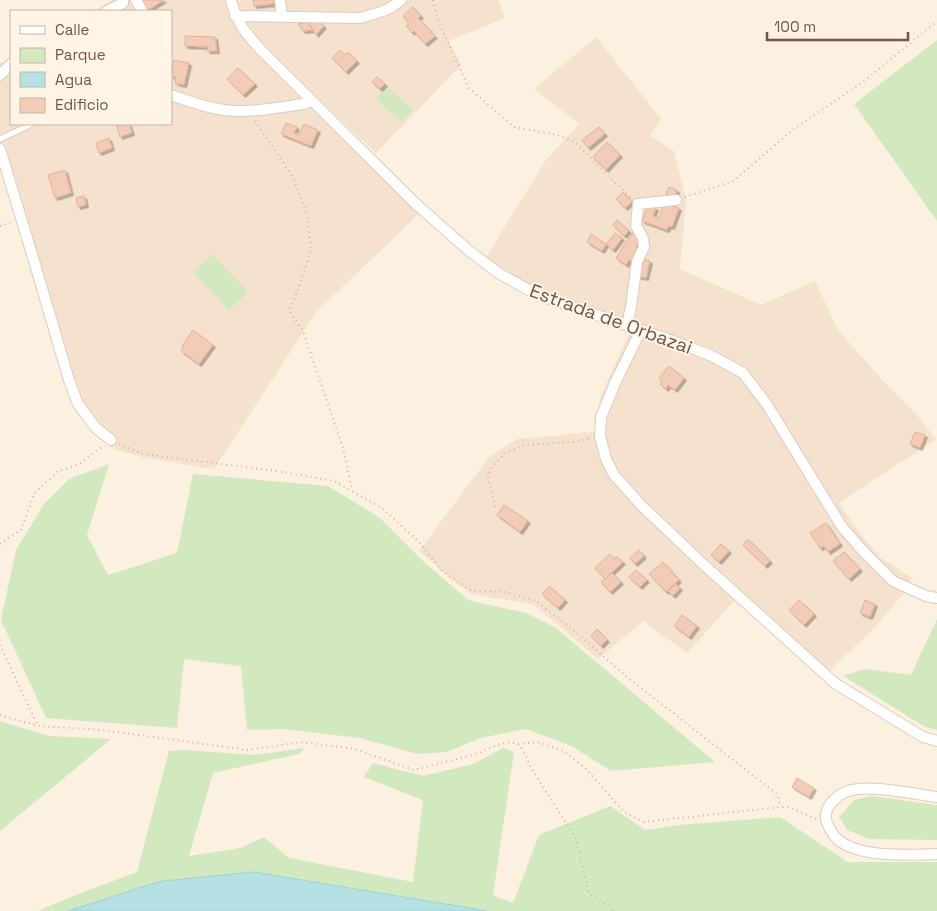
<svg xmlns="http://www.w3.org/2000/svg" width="937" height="911" font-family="'Space Grotesk',sans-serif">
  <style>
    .residential { fill: #f4e1ce }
    .green { fill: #d2e9bf }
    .water { fill: #b5e1e5; stroke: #9bd1d7 }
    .building { fill: #f2ccb7; stroke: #e5b197; filter: url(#shadow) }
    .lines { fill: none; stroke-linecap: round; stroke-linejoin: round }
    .lane-casing { stroke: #e0cbbc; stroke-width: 7 }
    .street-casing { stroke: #e0cbbc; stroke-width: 12 }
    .path { stroke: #d6af9b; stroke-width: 2; stroke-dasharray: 1 4; stroke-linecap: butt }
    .lane { stroke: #fff; stroke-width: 5 }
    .street { stroke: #fff; stroke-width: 10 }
    .labels { text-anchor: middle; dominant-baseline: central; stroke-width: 4; stroke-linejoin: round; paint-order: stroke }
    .street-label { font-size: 19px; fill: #735547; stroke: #fff4e6 }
  </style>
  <defs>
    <filter id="shadow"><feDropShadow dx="2.5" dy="2.5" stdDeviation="0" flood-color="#0004"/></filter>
  </defs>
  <rect width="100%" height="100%" fill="#fcf0e0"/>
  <path class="residential" d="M112,0h114l1,11 14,24 42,46 77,74 59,59 -102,97 -103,158 -69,-11 -34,-10 -35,-36 -19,-53 -57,-193v-103l11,-6v67h160v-113h-77z
    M235,0h263l7,18 -56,23 12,24 -85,88 -116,-110 -13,-19z
    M596,37l65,82 -11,17 24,15 12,49 -6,69 81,36 54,-24 23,49 47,53 30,30 21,26 -97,64 19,28 23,27 31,20 -5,12 -33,38 -52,50 -85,-80 -50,55 -44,-32 -45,38 -64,-54 -61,-11 -16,-10 -38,-33 70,-94 28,-18 77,-7 7,-37 30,-65 -66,-21 -44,-17 -41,-25 66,-107 33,-36 -45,-35z"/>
  <path class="green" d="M937,40v181l-83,-117z
    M387,86l26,24 -11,12 -26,-23z
    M212,254l36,38 -19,18 -36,-38z
    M109,464l-22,71 21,40 69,-22 16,-79 135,12 52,32 44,44 44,38 58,13 30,15 159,134 -104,9 -40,-25 -45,-17 -46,9 -33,14 -30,2 -57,-16 -77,-9 -36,1 -6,-64 -57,-7 -7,69 -131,-10 -45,-98 15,-70 28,-46 25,-25z
    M937,619v111l-12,-3 -82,-51 22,-7 46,6z
    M0,721l49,15 62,3 -111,92z
    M305,748l-6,6 -86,19 -24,83 51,-8 24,-11 25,21 124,24 10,-82 -59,-23 9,-14 50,13 50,-12 30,-16 11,4 -21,143 20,8 26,-68 71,-29 35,24 34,-5 101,-8 68,45h89v49h-450l-233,-39 -91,9 -15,4 -80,26h-30l35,-15 64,-24 32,-121 16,-1 69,5z
    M872,796l65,9v35l-68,-1 -22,-9 -8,-13 15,-17z"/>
  <path class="water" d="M254,872l233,39h-419l80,-26 15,-4z"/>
  <path class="building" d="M145,0h19l-16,10 -5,-9z
    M253,0h20v4l-19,2z
    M413,7l8,9 -3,2 17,18 -10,8 -11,-13 -2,2 -6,-7 3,-2 -6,-8z
    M318,20l6,6 -8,9 -8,-13z
    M308,22l5,8 -10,1 -5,-7z
    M185,36l30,1 2,14h-10l1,-4 -23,-1z
    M340,50l6,5 2,-3 9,9 -11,11 -14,-14z
    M174,60l15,3 -5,22 -9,-2 1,-6 -5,-1z
    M238,68l17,16 -12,11 -16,-16z
    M377,77l8,7 -5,5 -8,-7z
    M286,123l11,4 -3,6 5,2 5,-11 14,6 -7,16 -30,-12z
    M116,124h13l3,9 -12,4z
    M599,127l6,7 -17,14 -6,-8z
    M109,138l3,10 -13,5 -3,-10z
    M607,142l13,13 -14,15 -13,-13z
    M65,170l6,23 -16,5 -7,-23z
    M669,187l8,3 -2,7 -9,-3z
    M623,192l9,10 -7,6 -9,-9z
    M84,196l2,9 -8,2 -2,-9z
    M664,203l15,5 -7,19 -3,-1 -2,4 -25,-9 6,-16 8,3 -3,8 6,2z
    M617,220l12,11 -5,5 -11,-11z
    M615,233l7,5 -9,12 -7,-6z
    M632,233l9,6 -5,8 4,3 -7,12 -4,-2 -3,5 -10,-7z
    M591,234l15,10 -4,7 -15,-9z
    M641,259l9,2 -4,17 -9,-2z
    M193,330l20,15 -14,19 -18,-13 3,-4 -2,-1z
    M669,366l15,12 -9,12 -7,-5 -2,4 -6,-5 2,-3 -3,-3z
    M915,432l10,3 -5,13 -10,-4z
    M504,505l24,16 -8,11 -23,-17z
    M826,523l14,21 -12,8 -4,-6 -4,2 -10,-15z
    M748,539l22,22 -5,5 -22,-21z
    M721,544l8,7 -10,11 -8,-7z
    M639,550l5,6 -9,8 -5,-6z
    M844,552l16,17 -11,10 -16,-18z
    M610,554l4,5 3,-2 6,5 -18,17 -10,-11z
    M663,562l16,18 -13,12 -17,-18z
    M636,570l11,10 -7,7 -11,-10z
    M612,573l9,9 -11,10 -9,-10z
    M676,584l4,4 -7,8 -5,-5z
    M549,586l16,14 -7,8 -16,-14z
    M799,600l15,14 -10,11 -15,-15z
    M865,600l10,4 -5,13 -10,-4z
    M682,615l15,11 -8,11 -15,-11z
    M597,629l10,11 -6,6 -10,-10z
    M797,778l17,10 -5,9 -17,-10z"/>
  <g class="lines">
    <defs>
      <path id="lane" d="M0,139l32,-15"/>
      <path id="street" d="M136,0l6,11
        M231,0c6,23 15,34 31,51l154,153 52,46 32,24 38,21 135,46 39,15 31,17 23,30 76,124 22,25 29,29 33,15 11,2
        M280,0l2,16
        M107,11l16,-8v-3
        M235,16l124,2c16,-4 30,-7 42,-18
        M0,75l11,-11
        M171,95c17,6 35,13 53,15 26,3 53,-2 79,-6l8,-3
        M0,149l29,95 40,136 9,24 18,24 15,12
        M627,325l4,-18 6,-45 7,-15 -1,-9 -7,-12 2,-22 38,-4
        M641,330l-26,53 -14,34 -1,19 6,23 8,16 28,31 61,58 133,120 87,53 14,4
        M937,797c-24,-3 -70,-14 -92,-5 -8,4 -18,13 -19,22 -1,6 1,10 4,15 14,31 78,26 107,25"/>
    </defs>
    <use href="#lane" class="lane-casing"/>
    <use href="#street" class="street-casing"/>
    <path class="path" d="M433,0l4,18 32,70 45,39 43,8 18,7 36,37 20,19
      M255,121l38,56 14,37 4,35 -11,36 -11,26 14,20 40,117 9,42
      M685,197l48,-16 61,-52 73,-50 70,-58
      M0,226l12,-4
      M119,444l24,10 134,17 57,10 48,27 37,34 23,29 30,20 34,1 30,9 42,33 49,43 151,118 2,12
      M495,507l-7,-30 4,-10 12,-13 20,-9 50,-3 16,-4
      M0,544l21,-14 13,-36 23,-22 22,-8 25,-19
      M0,645l38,81
      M0,715l38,11 65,4 144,20 54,-8 54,7 59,21 59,-15 27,-11 10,-2 8,2 7,10 5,12 46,73 13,54 25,18
      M518,744l19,-2 27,9 22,18 38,43 19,10 137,-15h9l27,12"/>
    <use href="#lane" class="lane"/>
    <use href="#street" class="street"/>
  </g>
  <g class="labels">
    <g class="street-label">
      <text transform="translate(611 319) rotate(20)">Estrada de Orbazai</text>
    </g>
  </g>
  <rect x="10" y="10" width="162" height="115" fill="#fff4e6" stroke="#c7b4a6"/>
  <rect x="20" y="26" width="25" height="8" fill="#ffffff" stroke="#c7b4a6"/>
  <text x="55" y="35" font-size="15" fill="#735547">Calle</text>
  <rect x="20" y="48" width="25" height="15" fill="#d2e9bf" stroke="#c7b4a6"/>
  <text x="55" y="60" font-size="15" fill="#735547">Parque</text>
  <rect x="20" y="72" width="25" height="15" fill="#b5e1e5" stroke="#c7b4a6"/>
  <text x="55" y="85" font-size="15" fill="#735547">Agua</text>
  <rect x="20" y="98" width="25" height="15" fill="#f2ccb7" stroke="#c7b4a6"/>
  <text x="55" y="110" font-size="15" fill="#735547">Edificio</text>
  <path d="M767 32v8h141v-8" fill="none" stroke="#735547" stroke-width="2.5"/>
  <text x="774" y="32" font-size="15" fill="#735547" stroke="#fff4e6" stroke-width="4" paint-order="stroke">100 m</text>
</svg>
